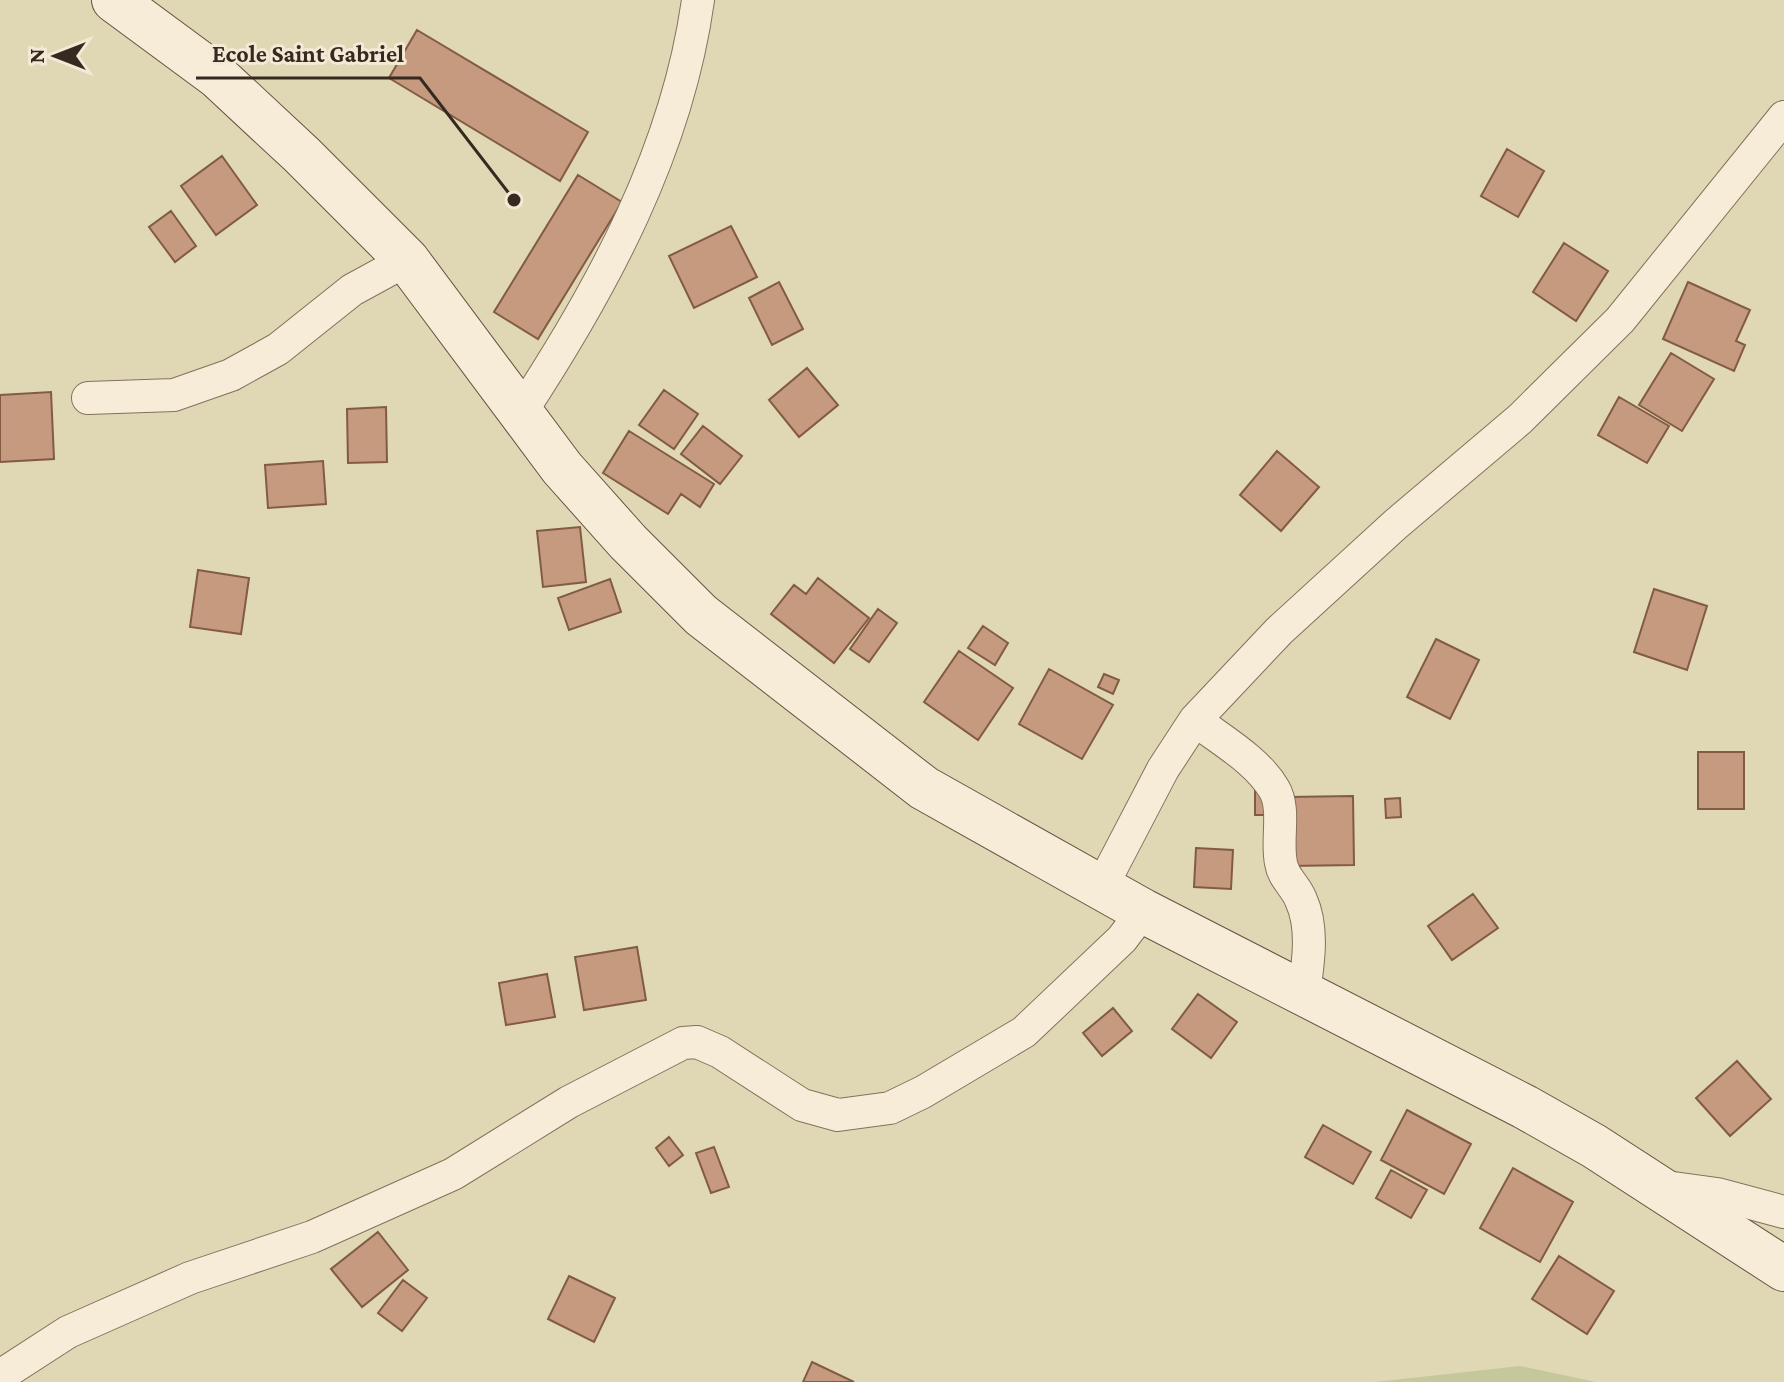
<svg xmlns="http://www.w3.org/2000/svg" width="1784" height="1382" font-family="'Crimson Pro',serif">
  <style>
    .farmland { fill: #e0d7b4 }
    .green { fill: #c4c89b }
    .building { fill: #c69a7f; stroke: #825b45; stroke-width: 2 }
    .lines { fill: none; stroke-linecap: round; stroke-linejoin: round }
    .minor-casing { stroke: #84715d; stroke-width: 34 }
    .secondary-casing { stroke: #665240; stroke-width: 46 }
    .minor { stroke: #f6ecd8; stroke-width: 32 }
    .secondary { stroke: #f6ecd8; stroke-width: 44 }
    .leader { fill: none; stroke: #362a20; stroke-width: 3 }
    .callout-dot { fill: #362a20; stroke: #f3e9d5; stroke-width: 3 }
    .callout-label { font-size: 24px; text-anchor: middle; font-weight: bold; fill: #362a20; stroke: #f3e9d5; stroke-width: 6; stroke-linejoin: round; paint-order: stroke }
  </style>
  <rect width="100%" height="100%" fill="#ebdec6"/>
  <path class="farmland" d="M0,0h1784v1382h-1784z"/>
  <path class="green" d="M1520,1366l76,16h-221z"/>
  <path class="building" d="M417,30l171,102 -28,49 -171,-103z
    M1507,149l37,22 -26,46 -37,-21z
    M222,156l35,49 -41,30 -35,-49z
    M578,175l44,27 -84,137 -44,-27z
    M171,211l25,35 -21,16 -26,-35z
    M731,226l26,51 -63,31 -25,-52z
    M1564,243l44,28 -32,50 -43,-29z
    M779,282l24,47 -31,16 -23,-47z
    M1688,282l62,28 -14,31 9,4 -11,26 -71,-32z
    M1671,353l43,26 -32,52 -43,-26z
    M807,368l31,37 -39,32 -30,-37z
    M664,390l34,24 -24,35 -35,-24z
    M51,392l3,67 -54,3v-67z
    M1619,397l50,29 -22,37 -49,-28z
    M386,407l1,55 -39,1 -1,-54z
    M703,426l39,30 -22,28 -39,-30z
    M629,431l85,53 -14,23 -19,-13 -13,20 -65,-41z
    M1277,451l42,36 -38,44 -41,-36z
    M323,461l3,43 -58,4 -3,-43z
    M580,527l6,55 -43,5 -6,-56z
    M198,570l51,8 -8,56 -51,-7z
    M818,578l51,40 -35,45 -63,-49 23,-29 12,9z
    M610,579l11,33 -52,18 -11,-32z
    M1654,589l53,17 -20,64 -53,-18z
    M878,609l19,14 -28,39 -19,-13z
    M983,626l25,17 -13,22 -27,-17z
    M1436,639l43,21 -29,59 -43,-22z
    M959,651l54,37 -35,52 -54,-38z
    M1049,669l64,36 -31,54 -63,-35z
    M1104,674l15,6 -6,14 -15,-7z
    M1698,752h46v57h-46z
    M1255,791h14v24h-14z
    M1353,796l1,69 -65,1 -1,-69z
    M1400,798l1,19 -15,1 -1,-19z
    M1196,848l37,2 -2,39 -37,-2z
    M1473,894l25,34 -46,32 -24,-34z
    M637,947l9,53 -62,10 -9,-53z
    M547,974l8,43 -49,8 -7,-42z
    M1198,994l39,28 -26,36 -39,-29z
    M1113,1008l19,23 -30,25 -19,-23z
    M1737,1061l34,38 -41,37 -34,-38z
    M1407,1110l64,34 -27,50 -63,-34z
    M1323,1125l48,27 -18,32 -48,-27z
    M669,1137l14,18 -14,11 -13,-18z
    M714,1147l15,40 -18,6 -15,-40z
    M1513,1168l60,34 -33,60 -60,-34z
    M1391,1170l36,20 -16,28 -35,-20z
    M378,1232l30,38 -46,37 -31,-38z
    M1559,1256l55,35 -27,43 -55,-35z
    M569,1276l46,22 -21,44 -46,-23z
    M403,1280l24,18 -25,33 -24,-18z
    M812,1362l42,20h-51z"/>
  <g class="lines">
    <defs>
      <path id="minor" d="M88,398l86,-3 57,-20 47,-26 74,-59 55,-30
        M521,412c82,-125 156,-261 177,-412
        M1195,720c26,20 62,40 79,69 12,20 2,51 7,74 2,15 15,23 20,37 13,28 7,64 3,92
        M1102,886l61,-117 32,-49 84,-89 117,-107 124,-105 100,-99 164,-203
        M1666,1187l51,7 67,18
        M0,1376l68,-44 122,-54 122,-41 141,-63 116,-72 114,-59 14,-1 23,10 82,53 36,10 52,-7 33,-16 101,-60 98,-93 21,-28"/>
      <path id="secondary" d="M114,0l103,76 85,79 105,105 155,208 66,74 73,73 223,173 219,123 382,196 69,39 190,123"/>
    </defs>
    <use href="#minor" class="minor-casing"/>
    <use href="#secondary" class="secondary-casing"/>
    <use href="#minor" class="minor"/>
    <use href="#secondary" class="secondary"/>
  </g>
  <path class="leader" d="M514 200L420 78H196"/>
  <circle class="callout-dot" cx="514" cy="200" r="8"/>
  <g class="callout-label">
    <text x="308" y="62">Ecole Saint Gabriel</text>
  </g>
  <g transform="translate(56 56) rotate(270)" stroke="#f3e9d5" stroke-width="6" paint-order="stroke">
  <path d="M0-6L14 30L0 20L-14 30Z" fill="#362a20"/>
  <text y="-12" font-size="22" font-weight="bold" text-anchor="middle" fill="#362a20">N</text>
  </g>
</svg>
